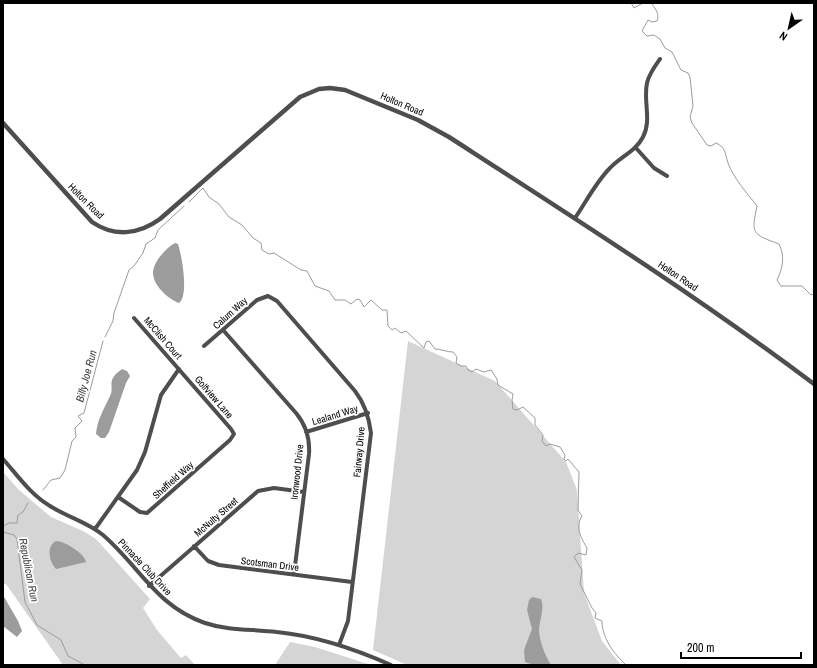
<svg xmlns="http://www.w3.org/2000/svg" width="817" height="668" font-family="'Archivo Narrow',sans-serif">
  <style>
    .green { fill: #d5d5d5 }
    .water { fill: #9c9c9c }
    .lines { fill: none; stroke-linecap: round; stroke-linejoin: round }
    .stream { stroke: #9c9c9c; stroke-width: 1 }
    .minor { stroke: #4e4e4e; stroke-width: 4 }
    .tertiary { stroke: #4e4e4e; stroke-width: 4.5 }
    .labels { text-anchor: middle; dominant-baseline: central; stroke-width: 3.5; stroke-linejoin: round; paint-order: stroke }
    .street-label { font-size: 10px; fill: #000; stroke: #fff }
    .water-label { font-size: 11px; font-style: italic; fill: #3d3d3d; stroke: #fff }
  </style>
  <rect width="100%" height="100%" fill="#fff"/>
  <path class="green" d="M408,341l87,40 71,81 11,28 7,103 18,48 19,24h-214l-34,-15z
    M3,472l16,18 32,27 32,14 13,8 54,60 -7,9 14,22 24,28 5,-3 9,10h-132l-57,-81h-3z
    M290,642l25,5 56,18h-96z"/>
  <path class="water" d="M175,243l3,1c4,12 11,52 1,59 -11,-4 -26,-18 -26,-30 0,-11 13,-25 22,-30z
    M122,369l5,2 3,5 -4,7 -17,49 -4,6h-4l-5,-4c1,-14 8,-25 14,-38 5,-10 -5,-15 12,-27z
    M56,541c9,0 29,13 30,21l-30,7c-7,-7 -10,-23 0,-28z
    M3,595l15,26 4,10 -5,6 -14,-11z
    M532,597l9,2c4,10 -2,22 -2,32 1,12 6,24 12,34h-17l-9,-3 -1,-12 8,-21 -5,-19 2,-10z"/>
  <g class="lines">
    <path class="stream" d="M631,3l3,5 9,-5
      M651,3c4,5 9,11 6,18l-5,1 -4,-2 -6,11 5,5 7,-1 6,4 5,9 7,4 9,18 7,3 2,4 3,29 -3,11 2,6 15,22 4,1 5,-3c10,4 9,11 12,20 6,16 19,30 29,43 -6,28 -5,28 22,38 6,12 4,24 -2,36l4,6h21l9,9 3,-1
      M189,202l14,-14 6,9 10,7 10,13 13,8 11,13 8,5 1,7 7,4 5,-1 27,17 6,1 8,15 14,5 6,9h10l6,4 6,-5 3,1 4,7 7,-7 11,10h5l1,16 4,4 3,-2 6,5 5,-2 18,17 2,-6 3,-1 6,8c7,0 11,3 18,3l4,5 -1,6 5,3h5l2,4 4,2 4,-3 8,3 7,-2 6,9 1,6 15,9 -1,6 1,9 4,1 6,-3 12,11v7l8,10 -1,6 4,5 4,-2 10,3 5,8 -1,4 2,2 2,-2 11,13 -1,38 4,6c-7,11 -1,22 5,32l-1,7 -8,-2 -4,4 8,13 -2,14 12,24 4,5 -1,5 7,3c0,17 12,33 24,44
      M105,337l8,-16 1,-8 15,-43 5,-4 9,-13 3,-9 9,-6 3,-8 26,-24
      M43,490l8,-10 9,-2 5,-8 7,-29 4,-4 -1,-9 7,-7 -4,-5 6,-3 19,-72
      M3,526l6,-3h8l1,-8 5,-3 5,-9
      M3,532l11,3 3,4 8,63 12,23 24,15 7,16 17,9"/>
    <path class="minor" d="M636,148l18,20 13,8
      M575,218c11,-16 21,-36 35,-50 10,-11 26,-17 33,-31 9,-17 0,-36 4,-54 2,-9 8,-17 13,-24
      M223,330l73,83c10,12 14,26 13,41l-15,120
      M204,346l53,-46 11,-4 9,5 78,90c10,13 14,26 16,42l-23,188 -9,24
      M306,432l62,-19
      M3,459c15,17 28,36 47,47 17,11 37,16 53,29 37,32 53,71 102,88 24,8 48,6 72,9 40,4 78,17 114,33
      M118,497l22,15 7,1 83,-73 4,-6 -3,-5 -97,-111
      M95,529l42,-59 8,-18 16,-57 18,-26
      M194,546l14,15 11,4 133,17
      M149,586l109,-95 16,-3 30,4"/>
    <path class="tertiary" d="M3,123l89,99c22,15 46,13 68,-3l140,-122 19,-8 11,-1 15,2 73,30 31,17c124,80 248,159 365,247"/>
  </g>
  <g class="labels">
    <g class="street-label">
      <text transform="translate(402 104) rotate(23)">Holton Road</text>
      <text transform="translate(86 201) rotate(45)">Holton Road</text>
      <text transform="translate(678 276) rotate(34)">Holton Road</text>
      <text transform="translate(230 313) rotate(-42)">Calum Way</text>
      <text transform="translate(163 338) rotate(49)">McClish Court</text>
      <text transform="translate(214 397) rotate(49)">Golfview Lane</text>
      <text transform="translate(335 415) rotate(-17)">Lealand Way</text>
      <text transform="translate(359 452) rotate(-85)">Fairway Drive</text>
      <text transform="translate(297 472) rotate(-84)">Ironwood Drive</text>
      <text transform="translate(173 480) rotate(-42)">Sheffield Way</text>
      <text transform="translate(216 517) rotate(-41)">McNulty Street</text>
      <text transform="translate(270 564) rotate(7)">Scotsman Drive</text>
      <text transform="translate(145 567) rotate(47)">Pinnacle Club Drive</text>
    </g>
    <g class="water-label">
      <text transform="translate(86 376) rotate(-75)">Billy Joe Run</text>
      <text transform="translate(29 570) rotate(79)">Republican Run</text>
    </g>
  </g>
  <rect width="817" height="668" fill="none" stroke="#000000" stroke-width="8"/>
  <g transform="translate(789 28) rotate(214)" stroke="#ffffff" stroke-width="3" paint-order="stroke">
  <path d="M0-3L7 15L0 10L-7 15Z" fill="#000000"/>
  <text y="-6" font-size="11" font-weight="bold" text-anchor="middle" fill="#000000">N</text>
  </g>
  <path d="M681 652v6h120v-6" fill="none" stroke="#000000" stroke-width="2"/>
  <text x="687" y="652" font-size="12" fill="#000000" stroke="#ffffff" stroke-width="3" paint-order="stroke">200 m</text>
</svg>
